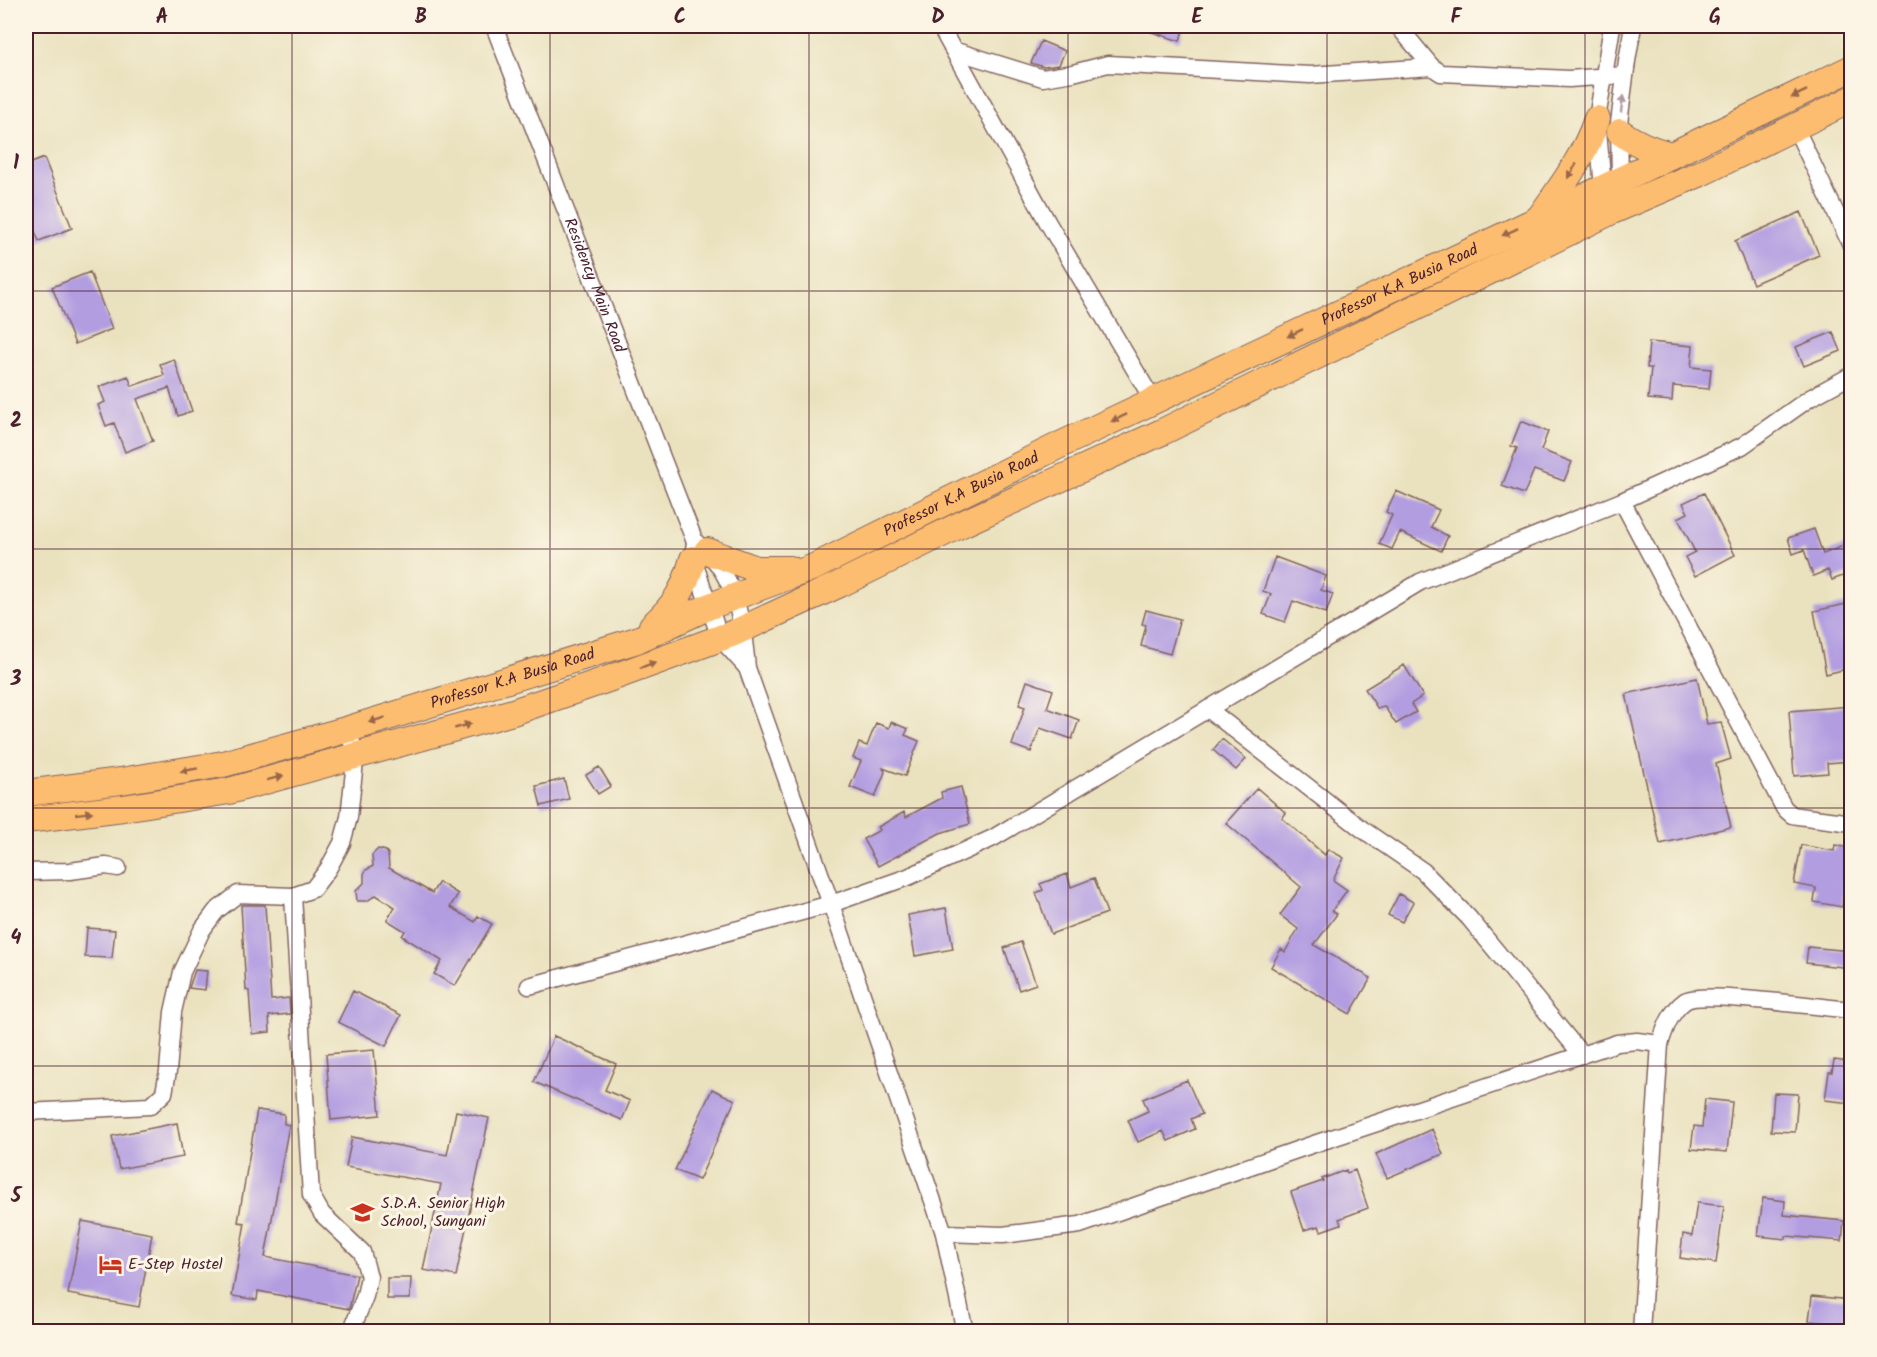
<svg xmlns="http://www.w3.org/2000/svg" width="1877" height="1357" font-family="Kalam,sans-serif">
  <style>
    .building { fill: #b29de1 }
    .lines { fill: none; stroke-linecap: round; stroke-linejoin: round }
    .street-casing { stroke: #82635f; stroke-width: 19 }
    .primary-casing { stroke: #82635f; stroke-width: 28 }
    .street { stroke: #fff; stroke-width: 16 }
    .primary { stroke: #fcbd6f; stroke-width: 26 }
    .oneway { fill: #9a664a }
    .oneway2 { fill: #ae9aa0 }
    .grid { fill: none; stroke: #4a1f2b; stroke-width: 1.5; stroke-opacity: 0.55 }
    .labels { text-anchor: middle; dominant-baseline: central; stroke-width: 6; stroke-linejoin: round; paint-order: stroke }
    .street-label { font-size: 16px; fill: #4a1f2b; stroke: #fcf5e5 }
    .poi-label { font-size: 16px; fill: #4a1f2b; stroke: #fcf5e5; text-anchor: start }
    .neatline { fill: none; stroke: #4a1f2b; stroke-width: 2 }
    .grid-label { font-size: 20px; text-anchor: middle; font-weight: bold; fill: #4a1f2b }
  </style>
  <rect width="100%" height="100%" fill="#fcf5e5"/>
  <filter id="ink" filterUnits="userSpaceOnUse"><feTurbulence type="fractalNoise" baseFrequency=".0167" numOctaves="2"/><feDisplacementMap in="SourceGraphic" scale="12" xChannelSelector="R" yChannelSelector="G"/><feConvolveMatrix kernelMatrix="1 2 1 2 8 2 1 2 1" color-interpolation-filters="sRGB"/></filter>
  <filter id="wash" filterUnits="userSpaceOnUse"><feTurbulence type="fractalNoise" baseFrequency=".008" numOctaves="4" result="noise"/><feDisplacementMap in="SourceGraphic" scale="24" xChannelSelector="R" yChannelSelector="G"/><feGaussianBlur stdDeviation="1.35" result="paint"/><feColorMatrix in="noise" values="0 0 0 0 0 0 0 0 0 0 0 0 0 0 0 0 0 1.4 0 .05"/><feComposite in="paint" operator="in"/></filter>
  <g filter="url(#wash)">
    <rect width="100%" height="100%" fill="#eae2bf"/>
    <g id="blocks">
      <path class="building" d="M1136,26h48l-4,15 -44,-14z
        M1041,41l24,10 -6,14 -15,2 -13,-4z
        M44,158l28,70 -33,13 -8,-19 -5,3v-60z
        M1801,212l18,43 -66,29 -18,-43z
        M90,272l22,57 -37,15 -23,-57z
        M1833,332l8,19 -37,15 -8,-19z
        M1649,342l44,4 -2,21 20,2 -2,20 -36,-3 -1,15 -24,-2 3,-31h-4z
        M174,359l18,52 -14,5 -9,-28 -32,11 16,42 -28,11 -11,-29 -8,3 -8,-21 7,-3 -6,-15 29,-11 4,10 32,-11 -4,-11z
        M1521,421l27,11 -7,18 31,12 -8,19 -30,-11 -10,24 -22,-8 15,-38 -6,-2z
        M1396,491l43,19 -8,17 17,9 -7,15 -41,-19 -8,17 -13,-5 13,-29 -6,-3z
        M1704,493l31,62 -40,21 -10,-19 10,-5 -17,-34 10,-5 -5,-10z
        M1814,529l9,25 23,-9 5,15v13l-19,7 -4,-10 -15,6 -9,-26 -11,4 -5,-16z
        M1275,557l51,19 -5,14 12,4 -7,19 -33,-12 -8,21 -22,-8 8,-20 -8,-3z
        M1851,603v65l-25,6 -12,-63z
        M1146,610l34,9 -10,35 -29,-8 5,-21 -4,-1z
        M1404,665l19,31 -12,8 5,8 -20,12 -12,-18 -6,3 -13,-20z
        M1697,678l10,46 14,-2 10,37 -15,5 15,63 -71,17 -34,-150z
        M1027,681l26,9 -6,18 32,12 -7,19 -32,-11 -9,24 -19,-7 13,-38 -6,-2z
        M1851,706v55l-24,2 1,10 -34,3 -5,-65z
        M891,722l17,7 -3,6 14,6 -14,35 -22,-8 2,4 -10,25 -25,-10 11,-26 -8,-3 6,-15 8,3 9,-23 13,5z
        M1222,739l24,20 -10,11 -23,-20z
        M599,767l12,19 -13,8 -12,-19z
        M564,779l5,20 -28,7 -5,-20z
        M961,787l9,37 -30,9 -62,33 -15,-27 17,-9 -2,-3 26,-15 2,5 36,-19 -1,-6z
        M1257,788l29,25 -4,5 43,37 3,-6 16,9 -11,22 14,10 -15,21 5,3 -23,31 57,33 -21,36 -79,-47 10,-18 4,3 13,-23 -18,-14 21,-28 -75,-64z
        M1801,845l33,6 1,-6 14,3 -1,5 3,1v40l-7,-1 -2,14 -28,-5 2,-14 -22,-4z
        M378,849l8,2 2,3 1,14 43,25 7,-11 19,12 -8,13 25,15 3,-6 14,8 -37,62 -21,-12 8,-13 -40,-25 3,-5 -18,-11 8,-13 -19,-12 -9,6h-10l-1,-10 8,-8v-9l2,-4 7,-4 -1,-11z
        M1067,874l4,13 23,-9 13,35 -56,21 -15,-41 7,-3 -3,-6z
        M1399,894l14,8 -11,20 -14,-7z
        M241,905h24l6,95 18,-2 1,16 -21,2 1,16 -18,2 -3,-43 -3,-1z
        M946,908l7,41 -38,7 -7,-41z
        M87,928l28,2 -3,28 -27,-1z
        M1021,942l15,42 -17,6 -15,-42z
        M1808,947l43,4v17l-45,-5z
        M195,970l12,1 -2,19 -16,-2z
        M353,991l48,24 -15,31 -48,-24z
        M554,1036l62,28 -11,26 25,11 -8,19 -88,-38z
        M374,1050l6,65 -49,5 -5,-66z
        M1834,1060l17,2v41l-26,-3 4,-28h3z
        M1187,1080l15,34 -11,5 4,10 -27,12 -5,-10 -25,11 -10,-22 20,-9 -5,-12z
        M712,1089l23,11 -36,80 -24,-10z
        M1774,1093l24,1 -3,38 -24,-1z
        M1705,1099l27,3 -5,50 -36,-3 3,-23 8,1z
        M257,1110l27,4v10l5,1 -24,132 92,18 -8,34 -91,-18 -1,9 -25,-4 13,-73 -7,-1z
        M456,1111l33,7 -33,158 -33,-6 18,-86 -95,-17 6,-30 95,18z
        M177,1123l6,34 -64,12 -7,-33z
        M1432,1129l11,25 -56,24 -11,-24z
        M1346,1170l1,3 8,-3 13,38 -29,11 2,5 -20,7 -2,-5 -15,4 -13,-38 32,-11 -1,-2z
        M1763,1198l22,3 -1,14 60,6 -2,20 -56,-5v3l-28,-3z
        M1697,1203l27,3 -8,57 -36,-5 3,-24 9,2z
        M82,1221l70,13 -13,73 -71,-13z
        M387,1278h24l-1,21h-23z
        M1812,1296l39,4v32h-15l1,-8 -28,-3z"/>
    </g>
  </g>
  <g filter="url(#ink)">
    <use href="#blocks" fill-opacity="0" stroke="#82635f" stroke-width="1.5"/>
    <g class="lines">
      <defs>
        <g id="street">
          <path id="s1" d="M494,26l201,516 -2,17 27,79 27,30"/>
          <path d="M940,26l108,197 106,179"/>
          <path d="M1398,26l34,41 9,6 128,6 56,-4"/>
          <path d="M956,51l87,27 30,-5 35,-9 202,11 122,-8"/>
          <path d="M1795,127l57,120"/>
          <path d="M1623,188l-3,-8 -1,-57 8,-62 6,-35"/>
          <path d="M1607,197l-4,-9 -6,-69 15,-93"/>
          <path d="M1622,501l162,307 8,7 6,1 54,7"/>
          <path d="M695,542c41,28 48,81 52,126l84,236 77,-27 85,-39 427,-256 202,-81 120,-55 68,-48 42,-23"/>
          <path d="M1208,709l154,120 61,42 46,47 113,137"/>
          <path d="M26,872l44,-1 36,-5 12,2"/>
          <path d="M293,896l18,299 11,19 40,38 7,25 -4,19 -14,36"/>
          <path d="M529,986l302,-82 113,329 59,2 77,-10 231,-80 306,-102 20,-2 23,3c5,-16 11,-33 25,-43 15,-11 141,7 167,9"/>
          <path d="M26,1112l124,-6 14,-13 4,-22 5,-59 9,-40 20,-42 14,-19 22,-17 55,2 20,-7 15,-20 14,-26 7,-26 5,-46 1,-15 -6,-27"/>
          <path d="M944,1233l21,99"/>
          <path d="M1641,1332l19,-288"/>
        </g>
        <g id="primary">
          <path d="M1620,132c16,12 31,18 51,23"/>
          <path d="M1540,217c22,-31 45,-62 57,-98"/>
          <path d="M707,551l49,18h34"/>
          <path d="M652,626c24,-22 32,-36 41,-67"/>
          <path id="s2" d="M26,793l95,-12 102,-17 126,-35 288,-89 73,-34 104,-39 246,-122 479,-226 313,-151"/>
          <path d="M26,820l97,-12 106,-17 284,-79 101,-35 120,-44 106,-49 124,-61 198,-91 450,-221 89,-38 151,-74"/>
        </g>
      </defs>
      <use href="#street" class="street-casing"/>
      <use href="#primary" class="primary-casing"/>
      <use href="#street" class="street"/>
      <use href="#primary" class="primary"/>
    </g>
    <defs><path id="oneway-solid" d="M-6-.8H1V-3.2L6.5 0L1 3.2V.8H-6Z" transform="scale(1.5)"/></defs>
    <g class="oneway">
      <use href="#oneway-solid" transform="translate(1799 94) rotate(154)"/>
      <use href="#oneway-solid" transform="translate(1572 171) rotate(121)"/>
      <use href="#oneway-solid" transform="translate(1510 232) rotate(155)"/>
      <use href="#oneway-solid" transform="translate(1295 333) rotate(154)"/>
      <use href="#oneway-solid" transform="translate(1119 418) rotate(155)"/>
      <use href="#oneway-solid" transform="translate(648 665) rotate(-20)"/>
      <use href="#oneway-solid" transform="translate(377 720) rotate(163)"/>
      <use href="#oneway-solid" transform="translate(463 726) rotate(-16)"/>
      <use href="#oneway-solid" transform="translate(189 770) rotate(170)"/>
      <use href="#oneway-solid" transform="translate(275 778) rotate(-15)"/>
      <use href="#oneway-solid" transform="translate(84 813) rotate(-7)"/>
    </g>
    <use class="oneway2" href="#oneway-solid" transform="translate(1622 104) rotate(-83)"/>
  </g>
  <path class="grid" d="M292,26v1306M550,26v1306M809,26v1306M1068,26v1306M1327,26v1306M1585,26v1306M26,291h1826M26,549h1826M26,808h1826M26,1066h1826"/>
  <defs>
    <symbol id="school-bare" viewBox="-9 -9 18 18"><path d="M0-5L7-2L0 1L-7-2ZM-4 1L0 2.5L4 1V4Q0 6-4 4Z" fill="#c8321e" stroke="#fcf5e5" stroke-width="2.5" paint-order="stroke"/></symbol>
    <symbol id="hotel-bare" viewBox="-9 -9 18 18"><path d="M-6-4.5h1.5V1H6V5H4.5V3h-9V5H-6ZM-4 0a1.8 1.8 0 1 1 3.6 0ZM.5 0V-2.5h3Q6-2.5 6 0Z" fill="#c8321e" stroke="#fcf5e5" stroke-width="2.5" paint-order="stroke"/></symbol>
  </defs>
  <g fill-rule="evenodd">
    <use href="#school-bare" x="346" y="1196" width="33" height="33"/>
    <use href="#hotel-bare" x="94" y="1248" width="33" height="33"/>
  </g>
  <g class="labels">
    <g class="street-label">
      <text stroke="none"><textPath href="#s1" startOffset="278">Residency Main Road</textPath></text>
      <text stroke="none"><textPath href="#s2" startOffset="1473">Professor K.A Busia Road</textPath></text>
      <text stroke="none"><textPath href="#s2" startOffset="987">Professor K.A Busia Road</textPath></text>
      <text stroke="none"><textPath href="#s2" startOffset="501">Professor K.A Busia Road</textPath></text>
    </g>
    <g class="poi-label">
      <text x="381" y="1203">S.D.A. Senior High<tspan x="381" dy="18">School, Sunyani</tspan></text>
      <text x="128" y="1264">E-Step Hostel</text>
    </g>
  </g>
  <rect width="1877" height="1357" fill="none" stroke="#fcf5e5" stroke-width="66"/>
  <rect x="33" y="33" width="1811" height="1291" class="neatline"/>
  <g class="grid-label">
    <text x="162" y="23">A</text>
    <text x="421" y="23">B</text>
    <text x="680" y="23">C</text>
    <text x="938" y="23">D</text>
    <text x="1197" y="23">E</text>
    <text x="1456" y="23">F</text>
    <text x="1715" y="23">G</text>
    <text x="16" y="169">1</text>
    <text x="16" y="427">2</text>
    <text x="16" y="685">3</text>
    <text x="16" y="944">4</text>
    <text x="16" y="1202">5</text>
  </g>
</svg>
